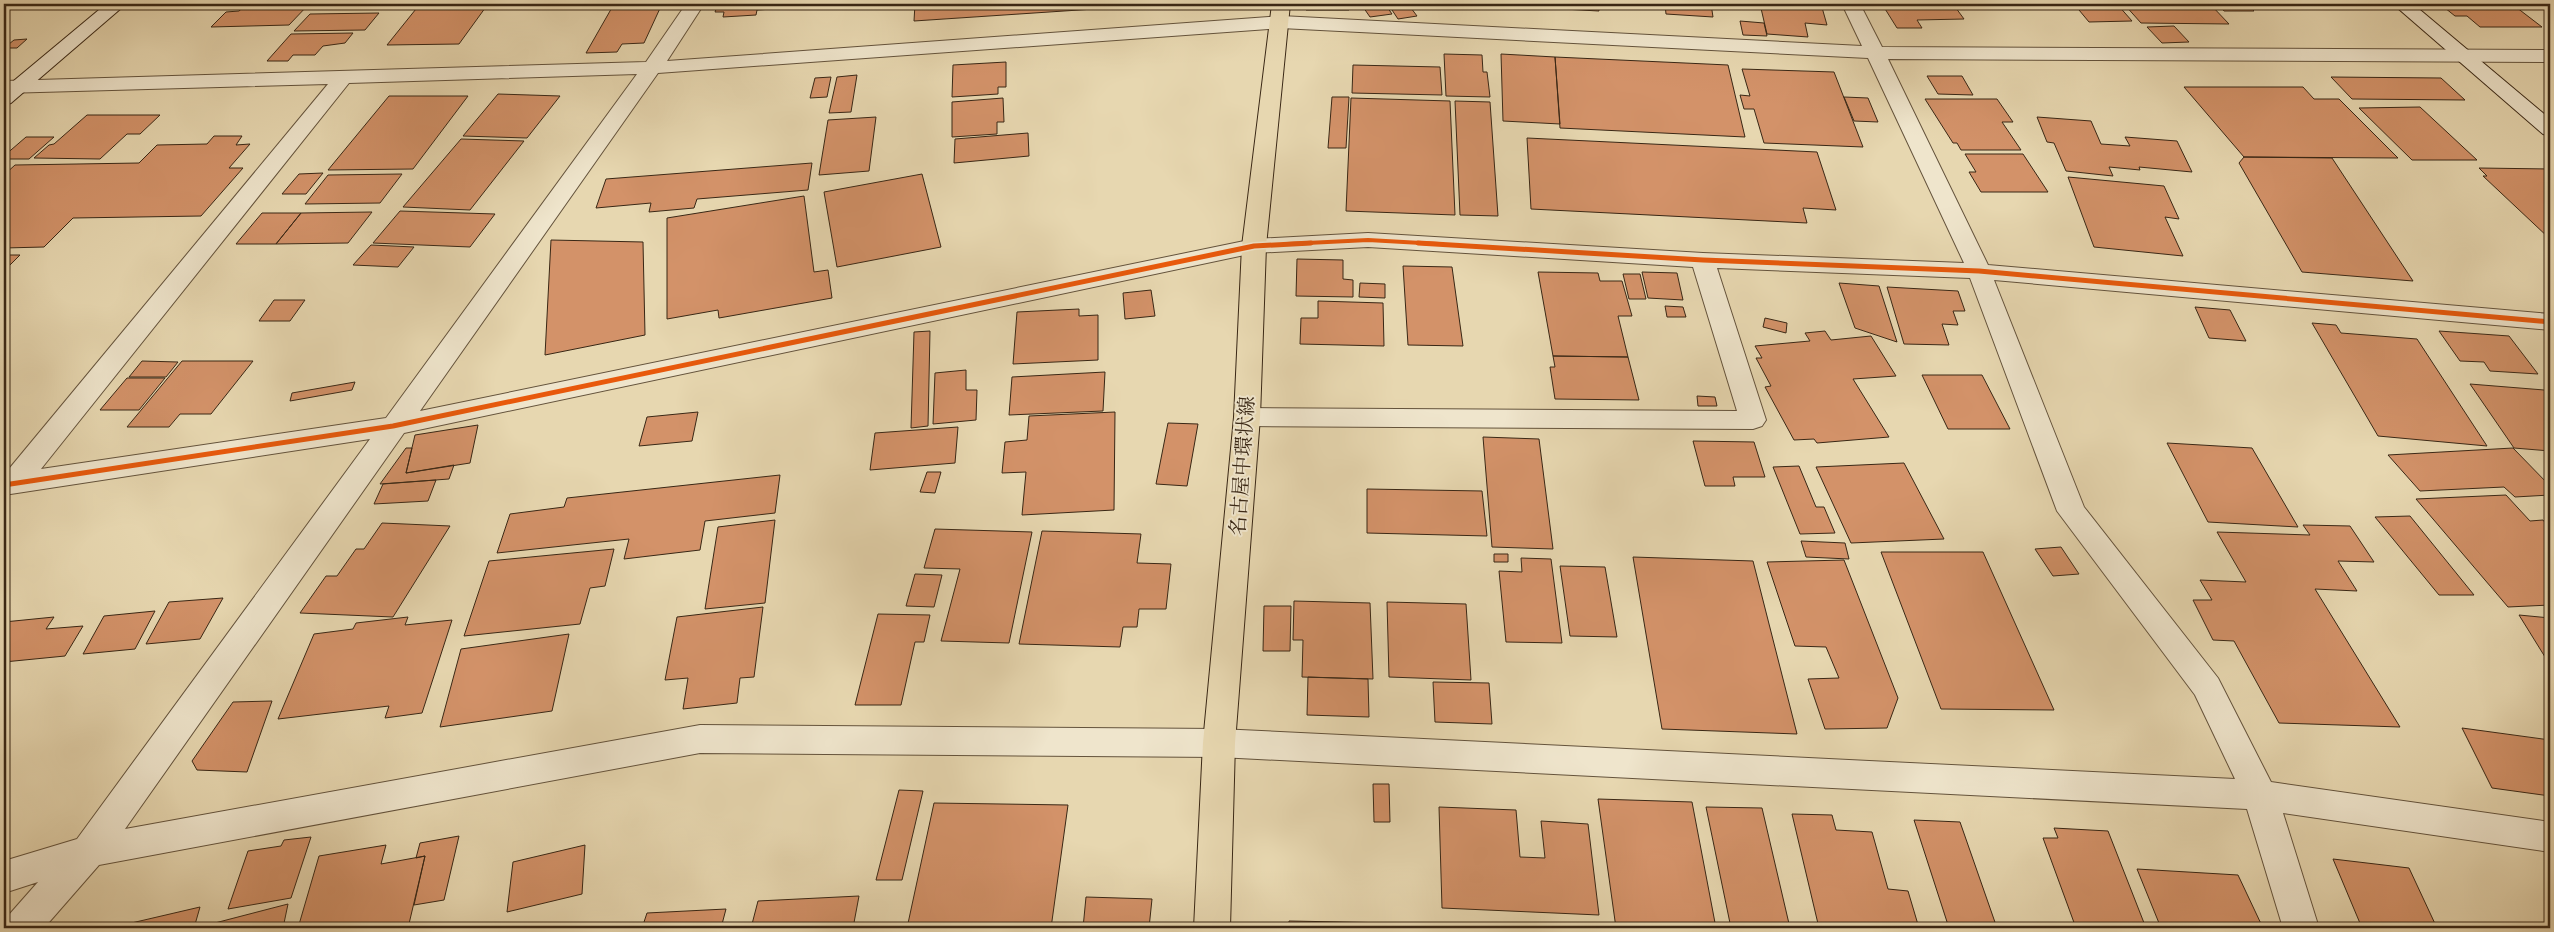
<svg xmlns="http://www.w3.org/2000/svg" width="2554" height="932" font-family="'IM FELL Great Primer','Noto Serif JP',serif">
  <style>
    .building { fill: #d39269; stroke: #392715 }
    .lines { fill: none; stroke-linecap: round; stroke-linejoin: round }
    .street-casing { stroke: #64533c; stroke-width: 2 }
    .secondary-casing { stroke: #392715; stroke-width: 2 }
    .primary-casing { stroke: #392715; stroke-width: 2 }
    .street { fill: #efe5cc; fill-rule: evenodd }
    .secondary { fill: #efe5cc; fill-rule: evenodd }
    .primary { fill: #e7d7b0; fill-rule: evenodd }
    .cycleway-far1-casing { stroke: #efe5cc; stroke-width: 6 }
    .cycleway-casing { stroke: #efe5cc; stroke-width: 8 }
    .cycleway-far1 { stroke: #e8590c; stroke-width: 4 }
    .cycleway { stroke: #e8590c; stroke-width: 5 }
    .labels { text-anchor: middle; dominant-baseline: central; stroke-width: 4; stroke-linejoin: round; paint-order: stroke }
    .street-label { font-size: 20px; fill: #392715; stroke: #efe5cc }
  </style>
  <rect width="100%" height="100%" fill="#e7d7b0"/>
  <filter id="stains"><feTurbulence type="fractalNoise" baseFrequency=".004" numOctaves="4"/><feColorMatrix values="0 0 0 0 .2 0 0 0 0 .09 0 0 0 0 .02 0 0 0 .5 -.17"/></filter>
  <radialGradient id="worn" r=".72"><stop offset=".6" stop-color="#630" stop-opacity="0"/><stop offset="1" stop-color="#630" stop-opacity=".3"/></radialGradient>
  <path class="building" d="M247,4h62l-20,21 -78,2 15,-15 13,-1z
    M420,4h68l-29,40 -72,1z
    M614,4h48l-18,39 -22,1 -5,8 -31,1z
    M718,4h73l-1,4 -33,2 -1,5 -33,2 1,-5h-9z
    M915,4h239v1l-240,16z
    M1306,4h43v6h-43z
    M1361,4h24l7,10 -22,3z
    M1388,4h20l9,12 -19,3z
    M1440,4h20v3l-20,-1z
    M1473,4h125l1,7z
    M1665,4h46l2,13 -47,-3z
    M1760,4h61l6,21 -22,-2 3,14 -41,-3z
    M1882,4h71l11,15 -47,1 5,8h-25z
    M2074,4h43l15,17 -43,1z
    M2124,4h86l19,20 -88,-1z
    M2218,4h29l7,7h-30z
    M2435,4h77l30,23h-62l-13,-11h-12l-10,-8h-5z
    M379,13l-14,17 -71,1 16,-17z
    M1740,21l24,2 3,13 -24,-1z
    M2174,26l15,16 -27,1 -15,-16z
    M353,33l-8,10 -22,3 -8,9h-22l-5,6h-21l24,-27z
    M27,39l-10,9h-13l10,-8z
    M1444,54l38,1 1,17h4l3,25 -44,-1z
    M1501,54l54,3 5,67 -57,-3z
    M1555,57l173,8 17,72 -185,-9z
    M1006,62v25h-8v7l-46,3 1,-32z
    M1353,65l87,2 2,28 -90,-2z
    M1742,69l92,3 29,75 -99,-4 -10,-34h-10l-4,-14 10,1z
    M857,75l-6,37 -22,1 8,-36z
    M1927,76h35l11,19 -35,-1z
    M831,77l-4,20 -17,1 5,-20z
    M2331,77l110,1 24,22 -113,-1z
    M2184,87h119l11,12h25l59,59 -154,-1z
    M498,94l62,2 -33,42 -64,-2z
    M389,96h79l-55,73 -85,1z
    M1332,97h17l-3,51h-18z
    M1844,97l24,1 10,24 -24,-1z
    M1003,98l1,24h-7v12l-45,3v-35z
    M1351,98l99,3 5,114 -109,-4z
    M1925,99h72l16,23h-11l19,28h-60l-4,-7h-4z
    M1455,101l35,1 8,114 -38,-1z
    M2420,107l57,53h-65l-53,-52z
    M87,115h73l-20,19h-13l-27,25 -66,-1 15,-13 5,-1z
    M876,117l-7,54 -50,4 9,-55z
    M2037,117l54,4 10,23 29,2 -5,-9 52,4 15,31 -53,-5 1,3 -31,-3 4,9 -47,-5 -12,-28 -7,-1z
    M1028,133l1,23 -75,7 1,-24z
    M214,136h28l-6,9 14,-1 -21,24h14l-42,48 -128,2 -29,29 -40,1v-73l11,-10 124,-2 18,-18 50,-1z
    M26,137h28l-25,22h-25v-3z
    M1527,138l290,14 19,58 -33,-2 4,15 -276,-14z
    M461,139l63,2 -54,69 -67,-3z
    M1965,154h58l25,38h-67l-12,-20h7z
    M2244,157l88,1 81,123 -111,-9 -63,-109z
    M812,163l-4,27 -111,9 -3,9 -45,4 2,-9 -55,5 10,-29z
    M2479,168l71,1v70l-67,-63h4z
    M323,173l-17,21h-24l17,-20z
    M402,174l-22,29 -75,1 23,-29z
    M922,174l19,73 -104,20 -13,-75z
    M2068,177l96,9 15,33 -14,-2 18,39 -89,-9z
    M804,196l10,76 14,-2 4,28 -113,20 -1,-8 -51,9v-101z
    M400,211l95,3 -25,33 -97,-4z
    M372,212l-24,31 -72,1 25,-31z
    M262,213h39l-25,31h-40z
    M551,240l92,2 2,93 -100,20z
    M371,245l43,2 -16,20 -45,-2z
    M4,255h16l-16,16z
    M1297,259l46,1v19l10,1v17l-57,-1z
    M1403,266l49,1 11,79 -55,-1z
    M1538,272l60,1 2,8h22l10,35h-14l10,41 -75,-1z
    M1642,272l35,1 6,27 -35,-2z
    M1623,274h17l6,25h-17z
    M1360,283l25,1v14l-26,-1z
    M1839,283l40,3 18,56 -42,-14z
    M1887,287l71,4 7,20h-12l5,14 -16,-1 7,21 -45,-1z
    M1151,290l4,26 -30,3 -2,-26z
    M274,300h31l-15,21h-31z
    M1318,301l65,2 1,43 -84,-2 1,-26h17z
    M1665,306l18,1 3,10h-19z
    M2195,307l35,3 16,31 -37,-3z
    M1079,309v7l19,-1v45l-85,4 4,-52z
    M1765,318l22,5 -1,10 -23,-6z
    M2312,323l24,2 5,8 76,6 70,107 -109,-10z
    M930,331l-2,95 -17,2 3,-96z
    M1825,331l6,9 40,-4 25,40 -43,3 36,58 -72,6 -3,-4 -20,1 -29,-53 6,-1 -15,-28h6l-7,-12 55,-5 -5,-8z
    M2439,331l70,5 29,38 -48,-3 -6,-9 -24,-1z
    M1553,356l75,1 11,43 -84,-1 -5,-32h5z
    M142,361l36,1 -12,15h-37z
    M182,361h71l-42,53h-31l-11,13h-42z
    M966,370v20h11l-1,30 -43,4 2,-51z
    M1105,372l-2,39 -94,4 3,-38z
    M1922,375h60l28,54h-62z
    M127,378h38l-26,32h-39z
    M355,382l-3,8 -62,11 2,-8z
    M2470,384l74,6 6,8v53l-36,-3z
    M1697,396l18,1 2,9h-19z
    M698,412l-6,29 -53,5 8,-29z
    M1115,412l-1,98 -92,5 4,-43 -24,1 3,-31 22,-2 2,-24z
    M1168,423l30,1 -11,62 -31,-2z
    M478,425l-8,38 -64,10 9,-38z
    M958,427l-3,36 -85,7 5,-37z
    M1483,437l56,2 14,110 -61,-2z
    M1693,441l61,1 11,35h-32l2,9h-30z
    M2167,443l85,5 46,79 -90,-5z
    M406,448h6l-6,25 48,-8 -5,14 -69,5z
    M2513,448l37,38v9l-35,2 -11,-10 -84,4 -32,-36z
    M1904,463l40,76 -93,4 -35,-76z
    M1799,466l17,41h8l11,26 -35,1 -27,-67z
    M927,472h14l-6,21 -15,-1z
    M780,475l-5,38 -70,8 -5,29 -76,9 5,-20 -132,14 13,-39 54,-7 3,-9z
    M436,480l-8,21 -54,3 9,-20z
    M1367,489l115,2 5,45 -120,-3z
    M2506,495l24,26 13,-1 7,9v76l-42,2 -92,-108z
    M2410,516l64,79h-35l-64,-78z
    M775,520l-10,83 -60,6 13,-82z
    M382,523l68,3 -57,91 -93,-4 26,-37h11l19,-27h8z
    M2303,525l47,1 24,36 -36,-1 19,30 -42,-2 85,138 -121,-4 -45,-82 -21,-1 -20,-40h19l-12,-20 46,2 -29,-50 93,3z
    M935,529l97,3 -23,111 -68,-2 19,-72 -36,-1z
    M1042,531l99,3 -4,29 34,1 -5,45h-27l-2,18h-14l-3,20 -101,-3z
    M1801,541l44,2 4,16 -43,-2z
    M2061,547l18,27 -26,2 -18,-27z
    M614,549l-9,37 -15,2 -10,36 -116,12 25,-75z
    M1881,552h102l71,158 -113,-1z
    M1494,554h14v8h-14z
    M1633,557l120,4 44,173 -135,-5z
    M1521,558l30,1 11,84 -56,-1 -7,-71 23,1z
    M1844,560l54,138 -11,30 -62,1 -17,-50 31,-1 -13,-31 -31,-1 -28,-84z
    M1560,566l45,1 12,70 -47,-1z
    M915,574l27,1 -8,32 -28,-1z
    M223,598l-23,41 -54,5 23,-42z
    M1294,601l76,2 3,76 -71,-2 1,-37h-10z
    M1387,602l79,2 5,76 -82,-3z
    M1264,606h27l-1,45h-27z
    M763,607l-9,70 -14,1 -3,25 -54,6 5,-31 -23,2 12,-63z
    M155,611l-20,38 -52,5 21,-38z
    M878,614l52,1 -6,27h-9l-14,63h-46z
    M2519,615l31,3v47z
    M54,617l-8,12 37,-3 -18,30 -61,6v-40z
    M408,617l-3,8 47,-5 -30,93 -37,5 4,-12 -111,13 36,-85 39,-5 3,-6z
    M569,634l-17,77 -112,16 21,-78z
    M1308,677l60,2 1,38 -62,-2z
    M1433,682l56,1 3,41 -57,-2z
    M272,701l-25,71 -50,-2 -5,-9 41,-59z
    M2462,728l88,12v56l-58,-8z
    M1373,784h16l1,38h-16z
    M899,790l24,1 -21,89h-26z
    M1598,799l94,3 24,126h-100z
    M934,803l134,2 -17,123h-144z
    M1439,807l77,3 4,47 25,1 -4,-37 47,3 11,91 -157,-7z
    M1706,807l56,1 28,120h-59z
    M1792,814l40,1 4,15 36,2 16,57 20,2 11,37h-100z
    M1914,820l46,2 37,106h-48z
    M2054,828l54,3 38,97h-70l-33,-90h15z
    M459,836l-15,64 -30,5 11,-49 -9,2 4,-15z
    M311,837l-20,61 -63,11 20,-58 33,-5 3,-6z
    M386,845l-5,19 44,-8 -17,72h-110l21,-72z
    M585,845l-3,49 -75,18 6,-50z
    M2333,859l76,9 28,60h-75z
    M2137,869l101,6 25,53h-102z
    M859,896l-6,32h-102l7,-27z
    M1086,897l66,2 -3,29h-66z
    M288,904l-5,24h-73l1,-4z
    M200,907l-6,21h-84z
    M726,909l-5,19h-79l5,-15z
    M1289,921l159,3 1,4h-160z"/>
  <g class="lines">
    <defs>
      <path id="street" d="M686,4h18l-37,57 614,-45 581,30 -20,-42h18l22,43 668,3v12l-662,-3 100,206 562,49v16l-556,-50 90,227 134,171 53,104 279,40v30l-267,-39 36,115h-36l-36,-119 -1028,-52 -519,-4 -601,112 -55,63h-40l4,-12 30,-34 -34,11v-32l73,-22 293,-400 -366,56v-20l324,-391 -324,9v-12l642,-19zM1281,28l587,30 96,205 -261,-10 -335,-20 -114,6 -834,172 238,-338zM637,74l-251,344 -345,51 308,-386zM1368,247l325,20 44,144 -490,-3 -9,3 -4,6 4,6 9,3 506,3 9,-3 4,-6 -49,-152 253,10 87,233 138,184 40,84 -1016,-50 -519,-4 -575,104 279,-396 850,-180z"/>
      <path id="secondary" d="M106,4h20l-115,99 -7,2v-16z
        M2393,4h20l137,115v17l-7,-2z"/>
      <path id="primary" d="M1272,4h18l-24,242 -6,171 -25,326 -5,185h-36l9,-185 31,-326 8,-171z"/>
    </defs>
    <use href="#street" class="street-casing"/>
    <use href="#secondary" class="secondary-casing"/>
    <use href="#primary" class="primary-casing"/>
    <use href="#street" class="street"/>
    <use href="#secondary" class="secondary"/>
    <use href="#primary" class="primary"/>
    <defs>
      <path id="cycleway-far1" d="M1287,244l81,-4 71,4"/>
      <path id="cycleway" d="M1418,243l285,17 276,11 571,51
        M4,485l389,-59 861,-180 57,-3"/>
    </defs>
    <use href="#cycleway-far1" class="cycleway-far1-casing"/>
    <use href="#cycleway" class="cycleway-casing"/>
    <use href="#cycleway-far1" class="cycleway-far1"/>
    <use href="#cycleway" class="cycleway"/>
  </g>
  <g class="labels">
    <g class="street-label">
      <text transform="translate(1242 466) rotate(-86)">名古屋中環状線</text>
    </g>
  </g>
  <rect width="2554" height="932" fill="none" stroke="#e7d7b0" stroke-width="20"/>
  <rect x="5" y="5" width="2544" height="922" fill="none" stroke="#392715" stroke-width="2.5"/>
  <rect x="10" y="10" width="2534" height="912" fill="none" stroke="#392715"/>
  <rect width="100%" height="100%" filter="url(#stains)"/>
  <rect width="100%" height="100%" fill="url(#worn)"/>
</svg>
